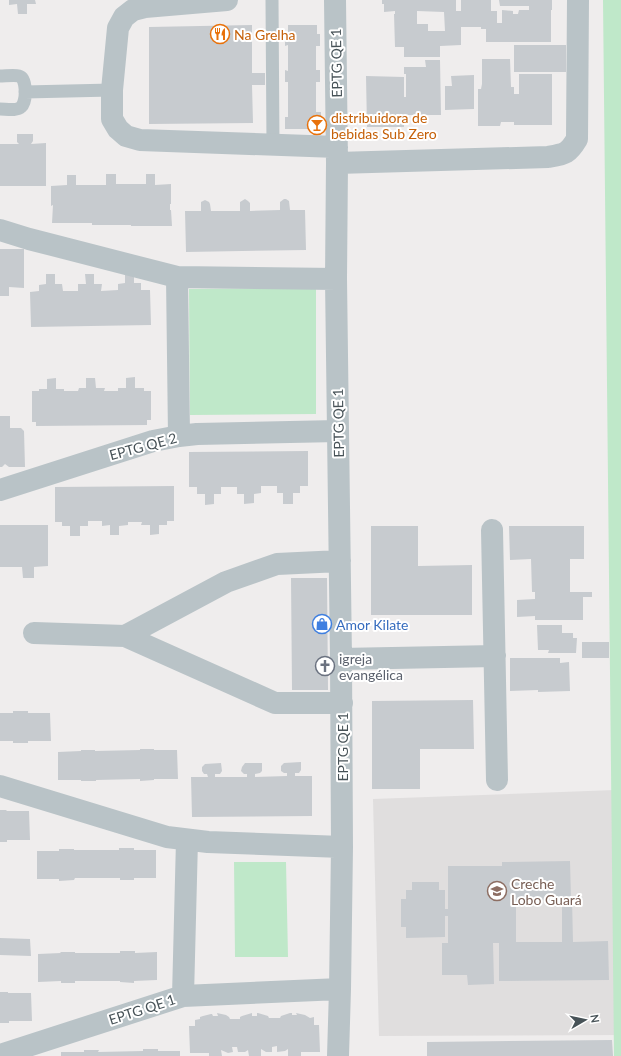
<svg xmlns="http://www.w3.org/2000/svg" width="621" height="1056" font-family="Lato,sans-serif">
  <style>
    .education { fill: #e0dede }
    .green { fill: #bfe8c9 }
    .building { fill: #c7cbcf; fill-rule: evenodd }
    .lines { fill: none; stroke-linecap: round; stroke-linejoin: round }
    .lane { stroke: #b9c3c7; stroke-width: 13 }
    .street { stroke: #b9c3c7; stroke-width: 22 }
    .labels { text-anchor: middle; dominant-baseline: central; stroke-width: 4; stroke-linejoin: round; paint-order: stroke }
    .food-label { font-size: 14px; fill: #c56008; stroke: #fff; text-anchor: start }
    .street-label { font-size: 14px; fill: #475257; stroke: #fff }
    .shop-label { font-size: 14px; fill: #366cbe; stroke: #fff; text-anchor: start }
    .worship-label { font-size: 14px; fill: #5b616d; stroke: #fff; text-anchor: start }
    .education-label { font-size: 14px; fill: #785e54; stroke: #fff; text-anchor: start }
  </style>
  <rect width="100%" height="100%" fill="#efeded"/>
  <path class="education" d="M615,790l6,245 -242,1 -6,-237z"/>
  <path class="green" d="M603,0h18v1056h-7z
    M316,288v126l-126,1 -1,-126z
    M234,862h52l2,95h-53z"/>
  <path class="building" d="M9,0h26l1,4h-9v10h-9l-1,-10 -8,1z
    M382,0h74v11h5v-11h30v11h6v12h5v-13l11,1v3h5l1,-4h10v-4h-29l-1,-6h53v10h-1v32h-65v-13h-5v-2h-20v18l-21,1v11h-36v-10h-9l-1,-33h1v-3l-11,1v-8h-2zM417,11l27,1 1,19h-17v-7h-11z
    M252,25v48h13v12h-13l1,38 -104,1v-97z
    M288,25h29v9h3v12h-4v24h4v12h-4v30h5v10h-5v7h-31v-12h3v-35h-3v-12l3,1v-26l-3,1v-12h3z
    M514,45h52v27h-52z
    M482,59h28l1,28h3v7h5v-20h33v51h-38v-3h-13l-1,4h-22v-37h3l1,-5z
    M425,60h15l1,55h-37v12h-37l-1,-51 38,1v20h2v-23h-2v-7h22z
    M474,75v34l-29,1v-24h7l-1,-10z
    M17,134h16v7l-2,3 15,-1v43h-46v-42h19l-2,-2z
    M106,174h10v10h30v-10h9v11l16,-1v20h-1v6h1l1,16h-41v-1h-39v-2h-40l1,-18 -2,1v-20l16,-1v-10h9v10h30z
    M245,199l3,2 2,2v8l30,-1v-8l4,-3h2l3,2 1,9h15l1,40 -120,2 -1,-41h16v-9l4,-2 4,2 1,2 1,7h29v-9z
    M0,249h24v39l-15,-1v9h-9z
    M125,273h9v10h7v7h9l1,35 -120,2 -1,-35 9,-1v-6l7,-1v-10h9v10h7l1,7h15v-7h8l-1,-10h9v10h8l-1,7 17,-1v-6l7,-1z
    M135,377v11h9v3h7v29h-4v5l-111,1v-4h-4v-31h7v-2h8v-10l9,-1v11h8v2h14l1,-3h7v-10h9l1,10h9l-1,3h14v-3h8v-10z
    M0,416h10v12h11l3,3 1,36h-16l-4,-3 -3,3h-2z
    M308,451v35h-8v7h-7v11h-10v-11h-6v-7h-16v7l-7,1v9l-10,1v-10h-7v-7h-16v7h-7v10l-9,1v-11h-8v-7h-8v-35z
    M174,486v35h-7v4h-8v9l-9,1v-10h-9l1,-3h-14v3l-9,1v9h-9v-10l-8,1v-5h-14v5h-8v10h-10v-10h-8v-4h-7v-35z
    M0,525h48v41l-14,1v11h-11l-1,-11h-22z
    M371,526h47v40l54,-1v50h-101z
    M509,526h75v33h-14v33h22v5h-9v23h-48v-4l-18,1v-17l18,-1v-7h-3l-1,-33 -21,1z
    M291,578h36l1,112h-36z
    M537,625h25v8h11v5h4l-1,15h-28l1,-3h-11z
    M582,642h27v16h-27z
    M510,658h50v5l9,-1 1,29 -32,1v-2l-28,1z
    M473,700l1,49h-54v40h-48v-88z
    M13,711h15v2h22l1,28h-23v2h-15v-2h-13v-28h13z
    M140,749h14v1h23l1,29h-24v1l-14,1v-2l-44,1v1h-15v-1h-23v-28l23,-1v-1h14v1l45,-1z
    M301,762v8l-2,3h-4v3h17v40l-120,1 -1,-40h17l-1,-3h-3l-2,-3v-4l3,-3 16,-1 1,8 -2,3h-5v3h32v-3h-3l-3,-3 1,-4 3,-4h17v8l-2,2 -5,1v3l32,-1v-3h-3l-3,-2v-5l3,-3z
    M0,810h6l1,1h22l1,29h-23v2h-7z
    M119,848h15v2h22v28h-22v2h-14v-2h-45l-1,2 -15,1v-2h-22v-28h22v-2h15v1h45z
    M570,861l1,38h1l1,43 35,-1 1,39 -110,1v-38h-6l1,41 -26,1 -1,-10h-25v-32h6v-27h-3v21l-39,1v-11h-5v-28h5v-9h6v-8h27v8h6v19h3v-43h54v-4zM562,900v42h-46v-41z
    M0,938l30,1 1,17 -31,-1z
    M120,951h15v2l22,-1v28l-23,1v2l-14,-1v-1h-45v2h-14v-2l-23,1v-28l23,-1 -1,-1h15v1h45z
    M0,992h8v1h23l1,28h-23v2h-9z
    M217,1013l9,2 3,2 1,2h10v-2l2,-1 10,-3v3h5v-3h1l10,3 1,2h11l1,-2 9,-3h2v2h5l-1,-2 9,2 5,3 4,-1v8h5l1,27h-19v4h-13v-7l-3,2 -8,1v-6l-5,1v5h-6l-5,-3v7h-12l-1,-6 -3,2h-7l-1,-5h-5l1,5 -5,1 -7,-3 1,6h-13v-3h-19l-1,-27h6v-6l5,-1v-2l3,-1 8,-2h1l1,2h5z
    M612,1040l1,16h-186v-14z
    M143,1049h15v2h22v5h-119v-4h23v-2h15l-1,2 45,-1z"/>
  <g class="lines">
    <path class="lane" d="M272,0l1,145
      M0,76c5,0 15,-1 19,0 8,2 8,26 2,31 -4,4 -15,2 -21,2
      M25,92l87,-2"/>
    <path class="street" d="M227,0l-82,7 -12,3 -9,7 -6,11 -6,62v29l6,10 8,7 14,4 197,7
      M337,163l211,-6c17,-3 20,-3 29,-18l1,-139
      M0,230l29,9 148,38 159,2
      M177,277l2,159
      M0,490l153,-49 26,-5 18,-2 141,-3
      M492,530l5,250
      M34,633l91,3 150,67h67
      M125,636l101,-54 51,-18 63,-3
      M341,659l154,-3
      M0,786l167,51 41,5 134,5
      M183,996l4,-156
      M0,1055l183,-59 157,-7 2,-142 -1,-188 -5,-380 1,-116 -2,-163
      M338,1056l2,-67"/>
  </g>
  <defs>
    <symbol id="restaurant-ring" viewBox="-11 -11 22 22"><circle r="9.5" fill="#fff" stroke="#e8710a" stroke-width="1.5"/><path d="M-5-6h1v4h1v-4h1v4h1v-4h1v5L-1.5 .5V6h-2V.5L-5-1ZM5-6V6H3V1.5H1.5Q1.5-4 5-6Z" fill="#e8710a"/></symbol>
    <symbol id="bar-ring" viewBox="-11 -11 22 22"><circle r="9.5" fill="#fff" stroke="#e8710a" stroke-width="1.5"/><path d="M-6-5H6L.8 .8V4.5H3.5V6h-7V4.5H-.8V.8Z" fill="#e8710a"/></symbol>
    <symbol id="shop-ring" viewBox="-11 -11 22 22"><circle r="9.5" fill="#fff" stroke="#3f7fe0" stroke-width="1.5"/><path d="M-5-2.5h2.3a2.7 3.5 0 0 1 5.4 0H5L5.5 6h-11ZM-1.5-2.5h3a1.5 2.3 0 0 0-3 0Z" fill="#3f7fe0"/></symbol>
    <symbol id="church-ring" viewBox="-11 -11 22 22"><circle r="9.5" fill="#fff" stroke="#6b7280" stroke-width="1.5"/><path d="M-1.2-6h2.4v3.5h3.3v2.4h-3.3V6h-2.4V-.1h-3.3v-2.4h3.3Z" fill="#6b7280"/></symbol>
    <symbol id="school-ring" viewBox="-11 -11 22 22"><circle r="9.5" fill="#fff" stroke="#8d6e63" stroke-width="1.5"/><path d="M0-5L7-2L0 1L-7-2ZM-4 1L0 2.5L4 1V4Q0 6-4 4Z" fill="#8d6e63"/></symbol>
  </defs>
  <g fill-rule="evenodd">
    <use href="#restaurant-ring" x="209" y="23" width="22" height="22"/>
    <use href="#bar-ring" x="306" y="114" width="22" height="22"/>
    <use href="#shop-ring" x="311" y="613" width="22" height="22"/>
    <use href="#church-ring" x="314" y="655" width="22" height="22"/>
    <use href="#school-ring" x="486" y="880" width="22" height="22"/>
  </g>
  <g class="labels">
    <g class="food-label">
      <text x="234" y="34">Na Grelha</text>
      <text x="331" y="117">distribuidora de<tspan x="331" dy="16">bebidas Sub Zero</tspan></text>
    </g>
    <g class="street-label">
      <text transform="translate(336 63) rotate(-91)">EPTG QE 1</text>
      <text transform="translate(338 423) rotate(-91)">EPTG QE 1</text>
      <text transform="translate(143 446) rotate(-15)">EPTG QE 2</text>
      <text transform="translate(342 747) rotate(-90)">EPTG QE 1</text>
      <text transform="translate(142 1009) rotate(-18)">EPTG QE 1</text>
    </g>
    <g class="shop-label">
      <text x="336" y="624">Amor Kilate</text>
    </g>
    <g class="worship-label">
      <text x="339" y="658">igreja<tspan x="339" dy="16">evangélica</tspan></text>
    </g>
    <g class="education-label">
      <text x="511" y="883">Creche<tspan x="511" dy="16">Lobo Guará</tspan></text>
    </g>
  </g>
  <g transform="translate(585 1020) rotate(81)" stroke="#ffffff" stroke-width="3" paint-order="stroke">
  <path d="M0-3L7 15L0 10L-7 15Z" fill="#475257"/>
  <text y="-6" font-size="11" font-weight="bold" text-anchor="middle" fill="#475257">N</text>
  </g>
</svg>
